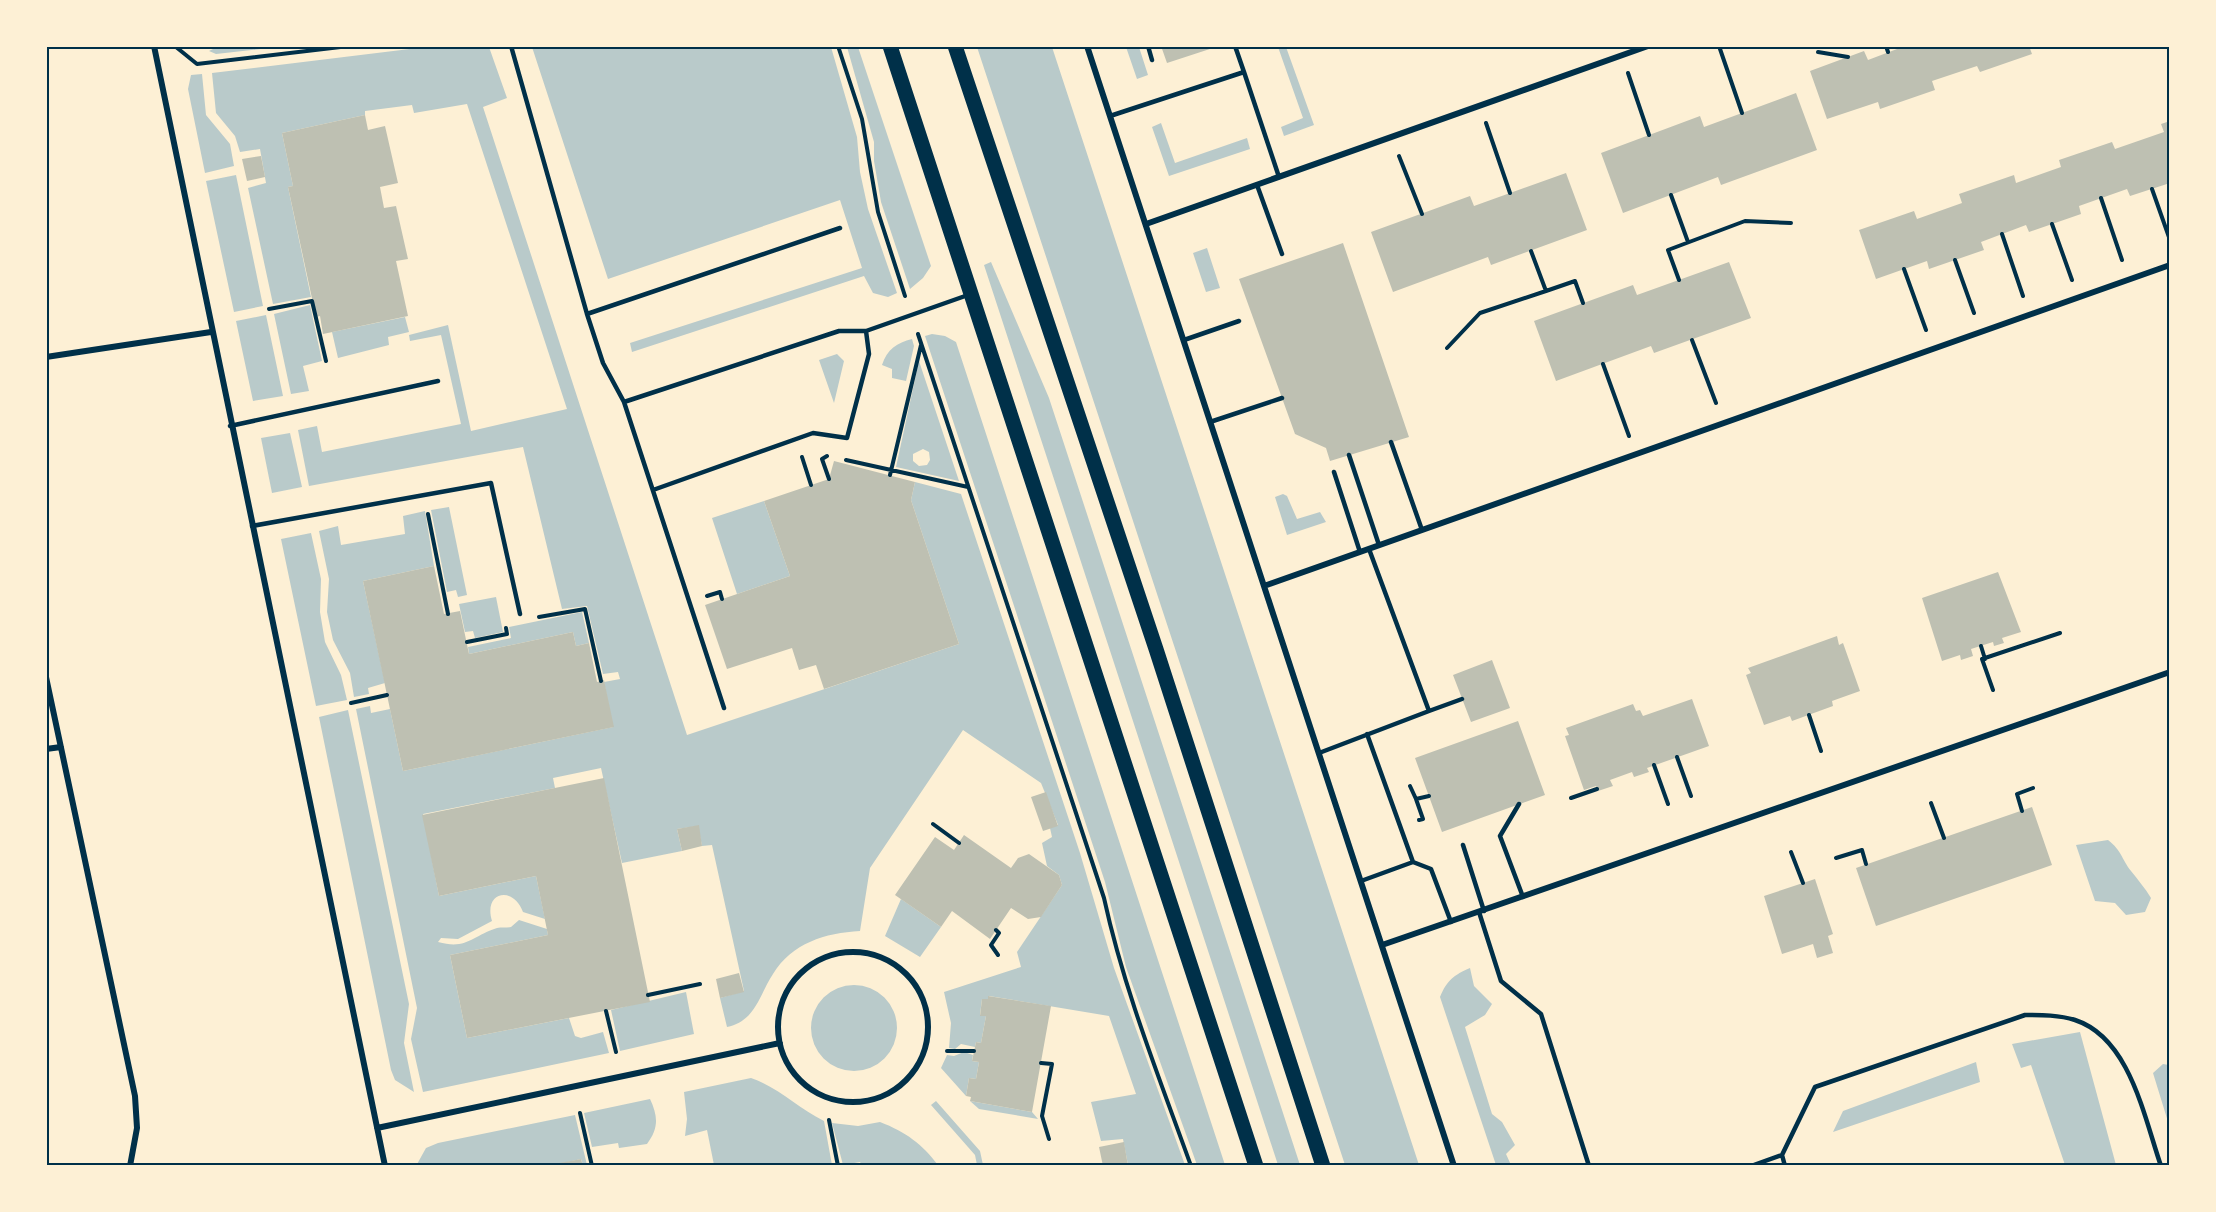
<svg xmlns="http://www.w3.org/2000/svg" width="2216" height="1212" font-family="'Source Sans 3',sans-serif">
  <style>
    .green { fill: #b9caca; fill-rule: evenodd }
    .building { fill: #bec0b2 }
    .lines { fill: none; stroke-linecap: round; stroke-linejoin: round }
    .path { stroke: #003049; stroke-width: 4 }
    .service { stroke: #003049; stroke-width: 4.5 }
    .minor { stroke: #003049; stroke-width: 6 }
    .primary { stroke: #003049; stroke-width: 15 }
    .neatline { fill: none; stroke: #003049; stroke-width: 2 }
  </style>
  <rect width="100%" height="100%" fill="#fdf0d5"/>
  <path class="green" d="M217,47v-1l62,1 -63,7 -7,-3z
    M426,47h63l18,51 -24,9 204,628 272,-91 -48,-144 4,-18 46,12 119,359 34,115 71,197h-57l-5,-26 -22,2 -10,-39 45,-8 -27,-78 -120,-20 -1,3h-6l-2,16 6,1 -5,27 -5,-1 -1,5 -14,-3 -6,5 -6,-1 2,-25 -7,-31 77,-25 -4,-15 45,-67 -3,-10 -12,-9 -5,-23 10,-6 -2,-9 8,-3 -17,-42 -78,-53 -93,138 -10,63c-35,2 -68,12 -87,43 -14,21 -17,47 -46,53l-7,-29 24,-7 -32,-146 -10,1 -4,-20 -21,3 5,22 -60,12 -21,-95 -48,10 2,10 -132,26 16,82 97,-20 9,43 -22,-7c-10,-27 -40,-20 -31,9l-34,18 -17,-1 -3,4c29,8 34,-6 59,-14 4,-1 9,0 14,-1l8,-7 28,9 1,6 -98,20 17,83 102,-20 6,18 6,2 22,-6 6,21 -186,39 -12,-53 6,-31 -61,-299 14,-3 1,7 19,-4 13,62 210,-44 -9,-45 16,-3 -2,-7 -15,2 -16,-68 -25,3 -39,-162 -214,39 -11,-56 19,-4 5,26 139,-28 -20,-89 -31,6 -1,-6 39,-10 23,106 96,-22 -100,-305 -53,9 -2,-8 -47,6v4l-83,18 11,53 -5,1 23,110 -38,7 -25,-116 18,-5 -6,-34 -20,3 -5,-16 -19,-23 -4,-40z
    M532,47h299l26,90 3,35 8,37 29,84 -9,4 -15,-4 -9,-17 -232,76 -2,-9 232,-75 -22,-68 -232,79z
    M847,47h11l73,219 -8,12 -13,11 -29,-87 -7,-41v-19z
    M977,47h75l367,1118h-74z
    M1126,47h13l9,28 -11,4z
    M1278,47h8l28,78 -30,11 -3,-9 22,-9z
    M202,74l4,41 24,29 4,22 -29,7 -17,-84 3,-14z
    M1161,123l14,40 72,-25 3,11 -81,27 -17,-49z
    M236,175l27,131 -29,6 -28,-131z
    M1207,248l13,40 -14,4 -13,-39z
    M991,262l58,136 251,767h-22l-294,-900z
    M310,305l12,56 -19,5 6,25 -18,3 -17,-80z
    M266,315l17,81 -30,5 -17,-80z
    M405,317l4,15 -21,5 1,8 -51,13 -6,-26z
    M932,334l13,2 11,6 269,823h-28l-71,-198 -21,-85 -180,-546z
    M912,339l2,7 -8,35 -14,-3v-9l-10,-4c5,-16 15,-22 30,-26z
    M837,354l7,7 -10,42 -15,-43z
    M919,361l40,120 -63,-14zM923,449l6,3 1,8 -3,5 -8,1 -6,-5v-7z
    M290,433l12,54 -30,6 -11,-55z
    M1283,494l4,2 10,23 23,-7 6,10 -39,13 -12,-38z
    M764,501l26,75 -53,18 -25,-76z
    M449,507l18,88 -9,2 -2,-7 -9,2 -16,-82z
    M425,511l9,55 -71,15 22,102 -17,5 1,6 -15,3 -4,-24 -17,-33 -6,-28 2,-33 -10,-48 19,-5 3,19 64,-11 -2,-18z
    M311,533l10,46 -1,33 5,30 16,33 6,25 -31,6 -35,-167z
    M496,597l7,35 -28,6 -2,-7 -8,1 -6,-28z
    M582,612l7,31 -13,3 -3,-14 -104,22 -1,-7 43,-9 -2,-11z
    M348,710l61,294 -5,39 10,49 -19,-12 -4,-10 -72,-353z
    M2108,840c14,11 13,18 23,31 7,9 14,17 20,27l-6,14 -19,3 -11,-12 -20,-2 -19,-56z
    M901,899l40,28 -21,30 -35,-21z
    M1470,968l4,18 18,18 -7,11 -20,12 27,87 10,8 13,23 -9,9 5,11h-15l-56,-168c7,-17 14,-22 30,-29z
    M811 1028a43 43 0 1 1 86 0a43 43 0 1 1-86 0Z
    M686,992l8,42 -74,17 -9,-41z
    M2080,1032l36,133h-51l-34,-100 -10,3 -9,-24z
    M964,1052l9,3 -1,6 7,1 -3,17 -7,-1 -3,18 -25,-28 6,-13 7,1z
    M1976,1062l4,20 -147,50 10,-21z
    M2163,1064l6,1v60l-16,-52z
    M751,1078c27,9 47,30 73,43l8,44h-118l-7,-35 -22,6 2,-17 -3,-27z
    M650,1099c8,17 9,29 -3,45l-28,4 -1,-5 -26,4 -8,-34z
    M936,1101l44,50 3,14h-6l-2,-10 -44,-50z
    M970,1101l62,11 6,7 -59,-10z
    M575,1115l12,50h-4l-2,-6 -32,7h-133l10,-18 12,-5z
    M880,1122c26,10 42,22 58,43h-76l-2,-3 -17,3 -11,-42 26,3z"/>
  <path class="building" d="M1161,46h55v1l-49,16z
    M1905,46h124l3,8 -52,18 -3,-6 -45,15 3,9 -55,19 -2,-7 -51,17 -17,-48 54,-20 4,9z
    M1796,93l21,57 -96,35 -3,-8 -95,36 -22,-60 99,-37 4,11z
    M365,115l3,15 17,-4 13,57 -18,4 4,21 12,-2 12,53 -12,2 12,55 -85,18 -3,-18 -4,1 -28,-130 5,-1 -11,-53z
    M2170,121v62l-40,13 -3,-7 -48,17 2,8 -52,18 -3,-7 -45,17 3,8 -55,19 -2,-8 -51,18 -17,-49 55,-19 3,8 45,-16 -3,-9 55,-19 2,8 45,-16 -2,-7 53,-18 3,7 49,-17 -3,-8z
    M261,156l4,21 -18,4 -5,-22z
    M1566,173l21,57 -96,35 -3,-8 -95,35 -22,-60 99,-36 4,10z
    M1343,243l66,194 -79,24 -4,-13 -31,-14 -56,-155z
    M1729,262l22,56 -97,35 -3,-7 -95,35 -22,-60 99,-36 4,10z
    M834,461l81,21 -4,18 48,144 -135,45 -8,-24 -17,5 -7,-22 -65,21 -22,-64 85,-29 -26,-75 65,-22z
    M434,566l10,48 16,-3 9,43 104,-22 3,14 13,-3 8,39 7,-2 10,47 -211,44 -40,-190z
    M1998,572l23,60 -19,6 2,5 -10,3 -1,-4 -22,7 2,7 -12,4 -1,-5 -18,6 -20,-63z
    M1837,636l2,9 4,-2 17,48 -28,10 1,5 -41,15 -2,-5 -26,9 -18,-50 5,-2 -3,-5z
    M1492,660l18,48 -39,14 -18,-47z
    M1692,699l17,47 -62,22 2,4 -15,5 -2,-5 -22,8 3,6 -15,5 -2,-5 -12,4 -19,-54 4,-1 -3,-7 67,-24 3,7 4,-1 3,6z
    M1518,721l27,74 -103,37 -27,-74z
    M604,778l46,224 -183,36 -17,-83 98,-20 -12,-59 -97,20 -17,-81z
    M1046,792l12,34 -15,5 -12,-34z
    M2032,807l20,58 -176,61 -20,-58z
    M699,825l3,21 -20,5 -5,-22z
    M964,835l47,33 7,-10 11,-4 30,21 3,10 -21,32 -13,2 -17,-11 -21,31 -38,-28 -11,16 -46,-32 40,-58 19,13z
    M1815,879l18,55 -5,2 5,17 -16,5 -4,-14 -31,10 -18,-58z
    M739,973l5,19 -24,6 -4,-19z
    M988,996l63,10 -19,106 -62,-11 1,-4 -5,-1 3,-18 7,1 3,-17 -7,-1 4,-19 5,1 5,-27h-6l2,-17h6z
    M1124,1142l4,24h-25l-4,-19z
    M581,1159l2,7h-29v-2z"/>
  <g class="lines">
    <path class="path" d="M838,46l24,73 16,93 27,84
      M1719,46l23,67
      M1886,46l2,6
      M176,47l21,17 152,-18
      M1818,52l30,5
      M1628,73l21,62
      M1486,123l24,70
      M1399,156l23,58
      M2152,189l18,51
      M1671,195l17,47
      M2101,198l21,62
      M2052,224l20,56
      M2002,234l21,62
      M1531,251l15,40 29,-10 8,22
      M1955,260l19,53
      M1904,269l22,61
      M1679,280l-11,-30 77,-29 46,2
      M269,309l43,-8 14,60
      M918,334l186,564c20,92 55,179 87,268
      M1692,340l24,63
      M1447,348l33,-35 66,-22
      M1603,364l26,72
      M827,456l-5,3 7,20
      M802,457l9,28
      M846,460l122,27
      M890,475l31,-130
      M428,514l20,100
      M707,596l13,-4 2,7
      M539,617l46,-8 16,72
      M467,642l40,-8 -1,-6
      M1981,646l4,13
      M1993,690l-11,-31 78,-26
      M351,703l36,-8
      M1809,715l12,36
      M1677,757l14,39
      M1654,765l14,39
      M1410,786l6,13
      M1571,798l26,-9
      M1931,803l13,35
      M2022,811l-5,-17 16,-6
      M1419,820l4,-1 -7,-20 13,-3
      M933,824l26,19
      M1791,852l12,31
      M1836,858l26,-8 4,14
      M996,930l3,3 -8,12 7,10
      M648,995l52,-11
      M606,1011l10,41
      M947,1051h27
      M1041,1063l11,1 -10,52 7,23
      M580,1113l12,53
      M829,1120l9,46"/>
    <path class="service" d="M511,46l76,268 16,49 21,39 100,306
      M1148,46l4,14
      M1235,46l9,26
      M1110,116l134,-44 35,105
      M1257,185l25,69
      M587,314l253,-86
      M1184,340l55,-19
      M624,402l215,-71h27l102,-36
      M1210,422l72,-24
      M230,426l208,-45
      M1391,442l31,88
      M1349,455l30,90
      M1334,472l26,80
      M653,490l160,-57 34,5 22,-84 -3,-23
      M252,526l239,-43 29,131
      M1429,711l33,-12
      M1319,753l110,-42 -60,-162
      M1519,804l-19,32 23,61
      M1463,845l21,66
      M1413,862l18,7 20,53
      M1361,881l52,-19 -46,-128
      M1479,912l22,69 40,33 48,152
      M1782,1155l33,-68 210,-72c17,0 34,0 50,5 55,18 69,97 86,146
      M1751,1166l31,-11 3,11"/>
    <path class="minor" d="M154,46l231,1120
      M1087,46l367,1120
      M1146,224l502,-178
      M46,357l165,-25
      M1264,586l906,-321
      M46,677l89,419 2,32 -7,38
      M46,749l15,-2
      M1382,945l788,-273
      M778 1027a75 75 0 1 1 150 0a75 75 0 1 1-150 0Z
      M377,1128l403,-85"/>
    <path class="primary" d="M890,46l366,1120
      M955,46l201,603 167,517"/>
  </g>
  <rect width="2216" height="1212" fill="none" stroke="#fdf0d5" stroke-width="96"/>
  <rect x="48" y="48" width="2120" height="1116" class="neatline"/>
</svg>
